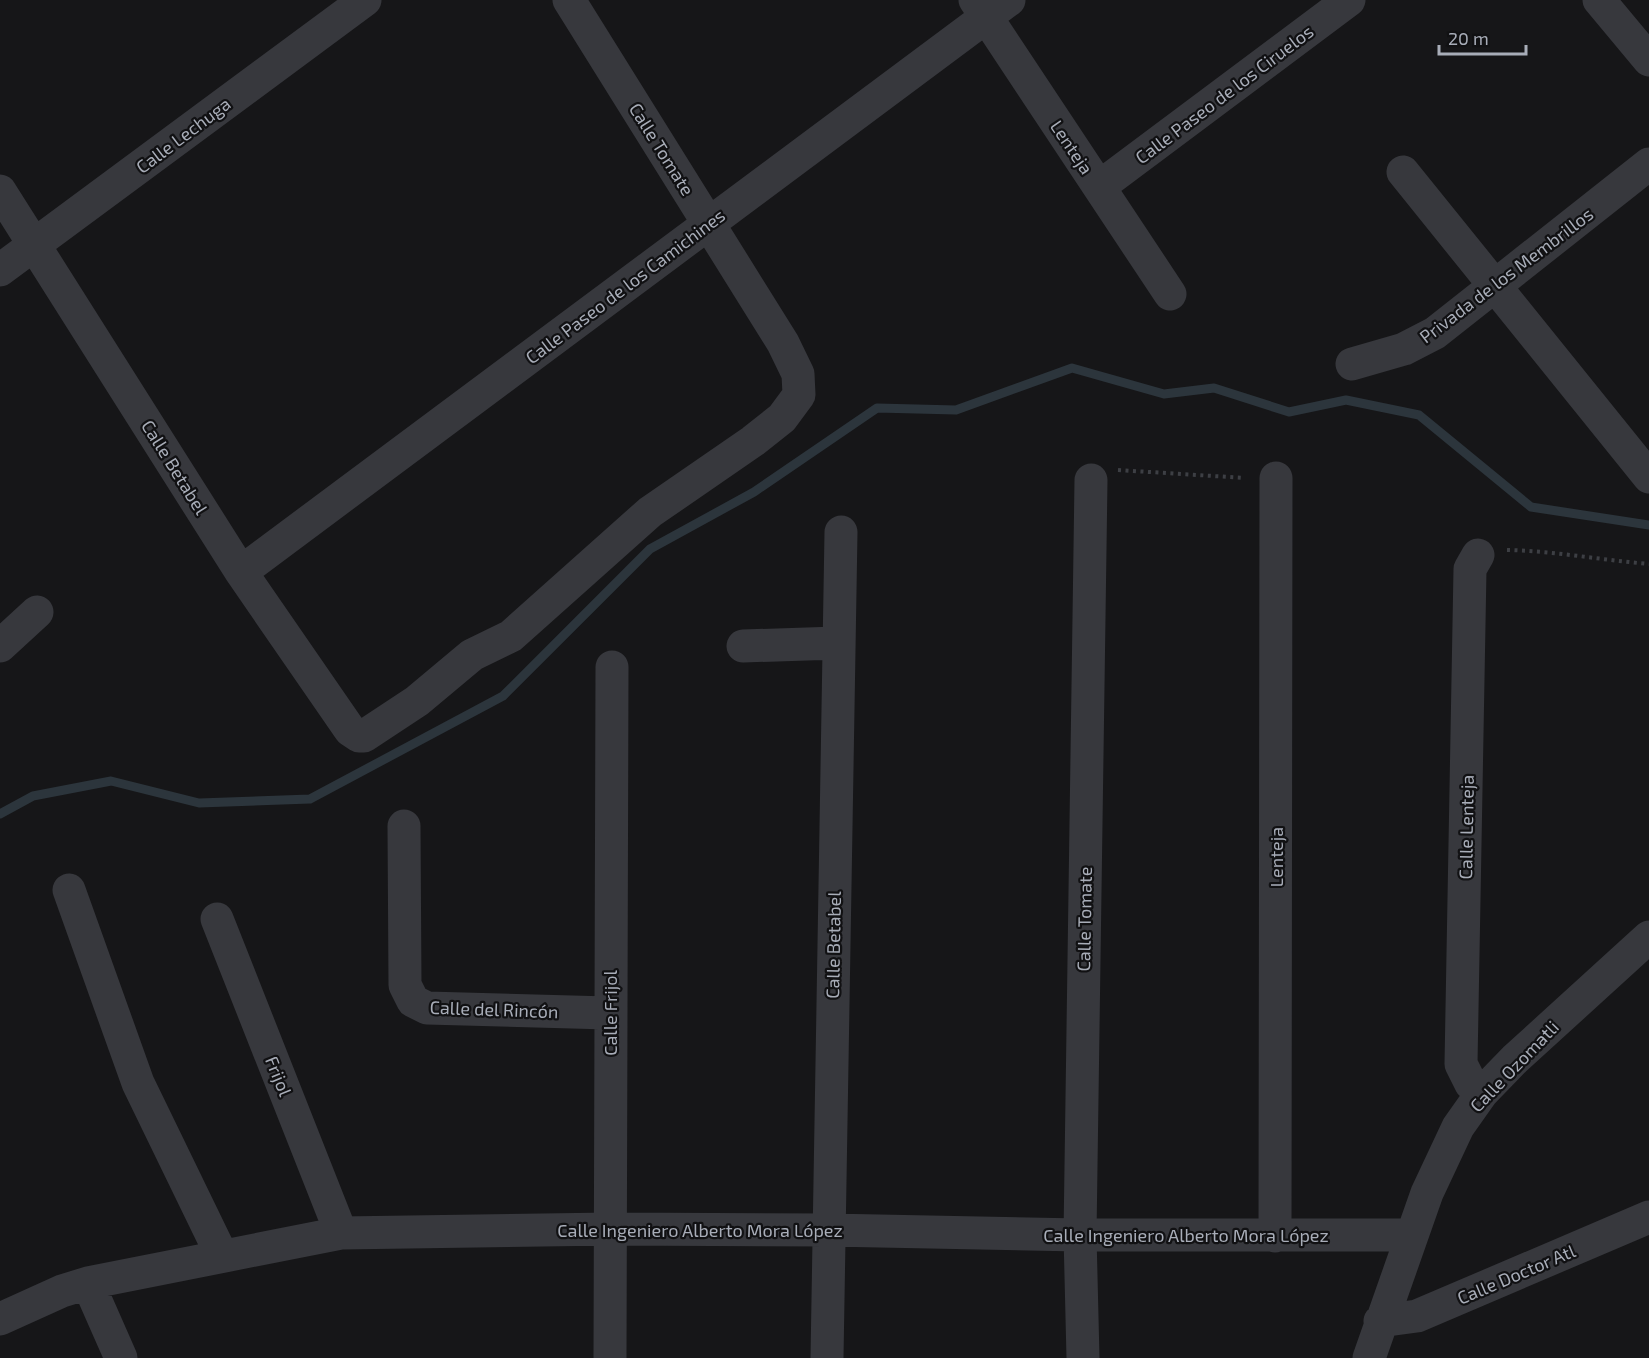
<svg xmlns="http://www.w3.org/2000/svg" width="1649" height="1358" font-family="'Exo 2',sans-serif">
  <style>
    .lines { fill: none; stroke-linecap: round; stroke-linejoin: round }
    .stream { stroke: #2c353c; stroke-width: 9 }
    .path { stroke: #3d3f44; stroke-width: 4; stroke-dasharray: 3 4.5; stroke-linecap: butt }
    .street { stroke: #37383d; stroke-width: 33 }
    .labels { text-anchor: middle; dominant-baseline: central; stroke-width: 4.5; stroke-linejoin: round; paint-order: stroke }
    .street-label { font-size: 18px; fill: #a8adb8; stroke: #111113 }
  </style>
  <rect width="100%" height="100%" fill="#161618"/>
  <g class="lines">
    <path class="stream" d="M0,814l33,-18 78,-15 88,22 111,-4 193,-103 147,-147 104,-57 123,-84 79,2 116,-42 92,26 50,-6 75,24 57,-12 73,15 112,92 118,18"/>
    <path class="path" d="M1118,470l127,8
      M1507,550c47,1 94,10 142,14"/>
    <path class="street" d="M975,0l195,294
      M1599,0l50,60
      M1403,172l246,305
      M1099,187l250,-187
      M0,191l241,381 109,158 9,6h5l53,-35 55,-46 39,-19 139,-124 103,-71 29,-23 17,-23 -1,-21 -15,-31 -214,-343
      M0,270l365,-270
      M1352,364l52,-15 31,-16 214,-169
      M1478,555l-8,14 -9,495 10,20 11,9
      M241,572l768,-572
      M0,646l37,-34
      M743,646l94,-3
      M404,826l1,159 8,16 14,7 182,5
      M69,890l69,193 84,173
      M217,919l124,314
      M1275,1236l1,-758
      M88,1283l33,75
      M0,1319l62,-28 26,-8 253,-50 270,-4 218,1 251,5h332
      M1380,1321l37,-5 232,-99
      M610,1358l2,-691
      M827,1358l14,-826
      M1083,1358l-3,-123 11,-755
      M1369,1358l58,-165 31,-66 24,-34 33,-34 134,-122"/>
  </g>
  <g class="labels">
    <g class="street-label">
      <text transform="translate(1224 94) rotate(-37)">Calle Paseo de los Ciruelos</text>
      <text transform="translate(183 135) rotate(-37)">Calle Lechuga</text>
      <text transform="translate(1072 147) rotate(56)">Lenteja</text>
      <text transform="translate(662 149) rotate(58)">Calle Tomate</text>
      <text transform="translate(1506 275) rotate(-37)">Privada de los Membrillos</text>
      <text transform="translate(625 286) rotate(-37)">Calle Paseo de los Camichines</text>
      <text transform="translate(175 467) rotate(58)">Calle Betabel</text>
      <text transform="translate(1466 827) rotate(-89)">Calle Lenteja</text>
      <text transform="translate(1276 857) rotate(-90)">Lenteja</text>
      <text transform="translate(1084 919) rotate(-89)">Calle Tomate</text>
      <text transform="translate(833 945) rotate(-89)">Calle Betabel</text>
      <text transform="translate(494 1009) rotate(2)">Calle del Rincón</text>
      <text transform="translate(610 1013) rotate(-90)">Calle Frijol</text>
      <text transform="translate(1514 1066) rotate(-46)">Calle Ozomatli</text>
      <text transform="translate(279 1076) rotate(68)">Frijol</text>
      <text x="700" y="1230">Calle Ingeniero Alberto Mora López</text>
      <text x="1186" y="1235">Calle Ingeniero Alberto Mora López</text>
      <text transform="translate(1516 1274) rotate(-23)">Calle Doctor Atl</text>
    </g>
  </g>
  <path d="M1439 45v9h87v-9" fill="none" stroke="#a8adb8" stroke-width="3"/>
  <text x="1448" y="45" font-size="18" fill="#a8adb8" stroke="#111113" stroke-width="4.5" paint-order="stroke">20 m</text>
</svg>
